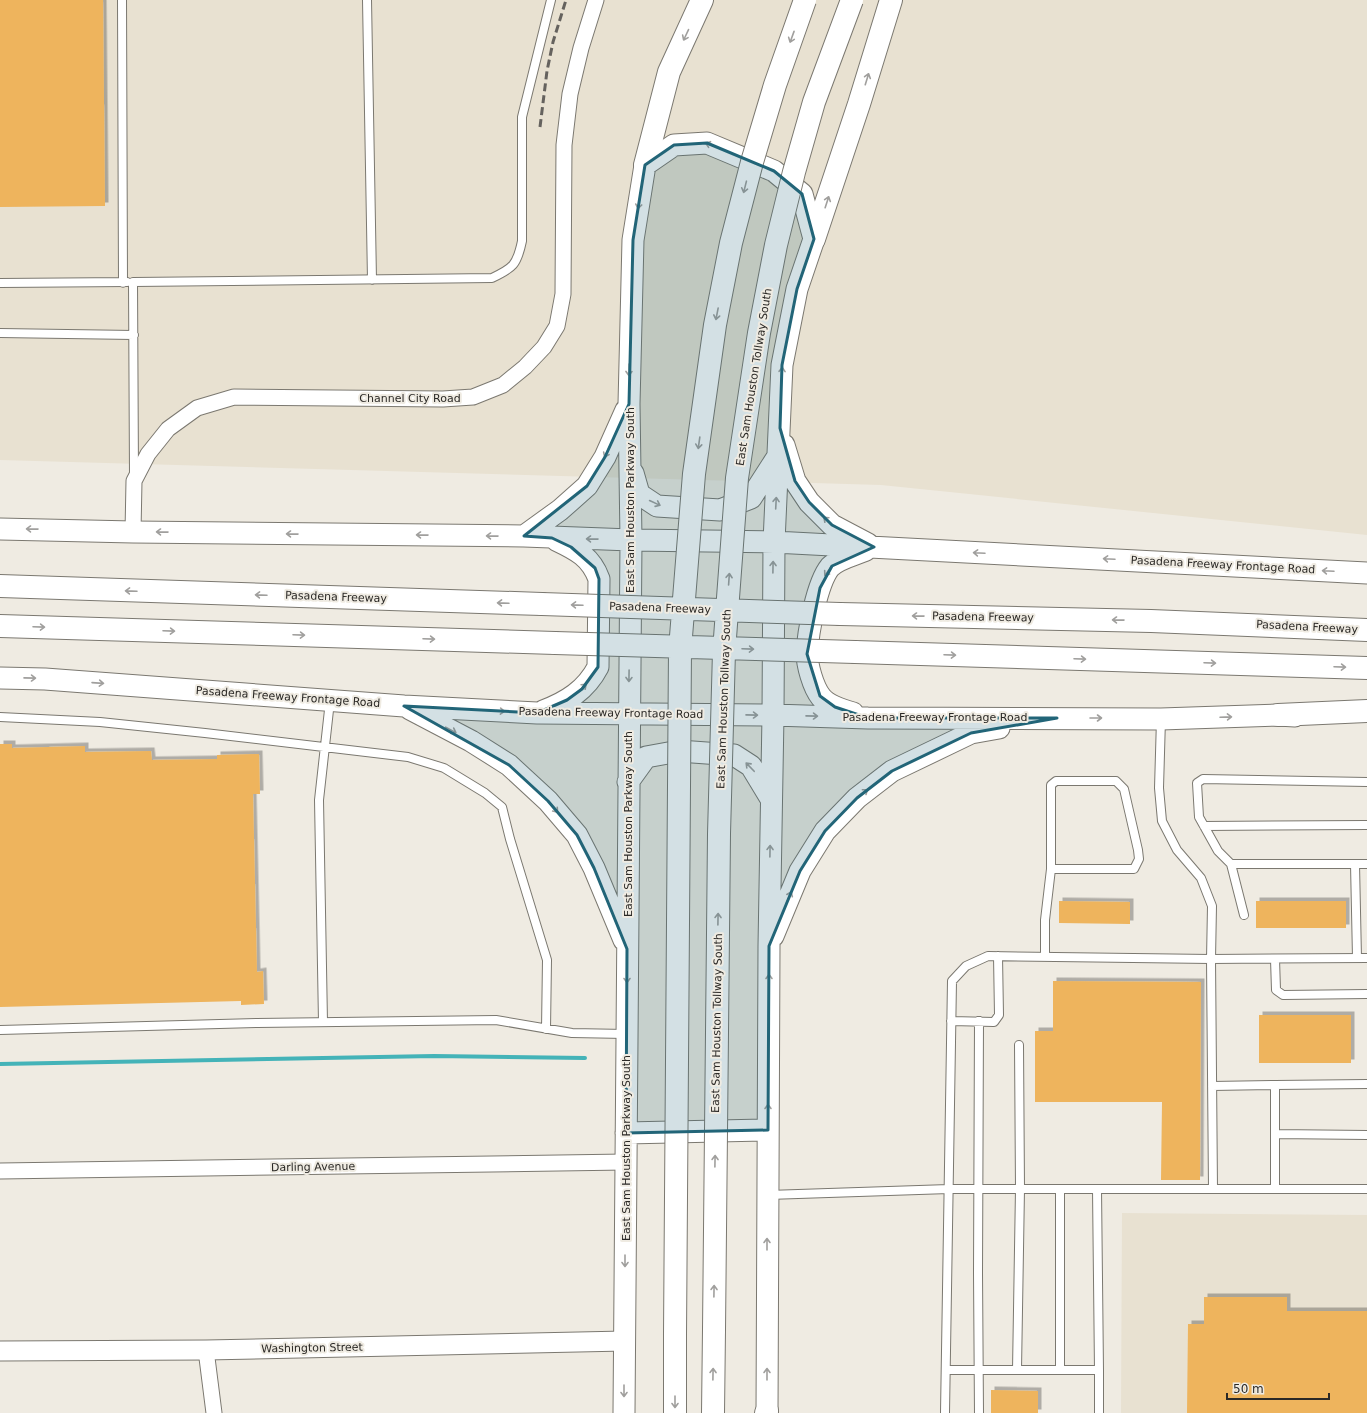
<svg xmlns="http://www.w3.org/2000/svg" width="1367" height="1413" font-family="'DejaVu Sans',sans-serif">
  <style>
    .built { fill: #e8e1d1 }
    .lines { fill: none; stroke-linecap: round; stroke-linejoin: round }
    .stream { stroke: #44b3b8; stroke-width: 4 }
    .building { fill: #eeb45d; filter: url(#shadow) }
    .service-casing { stroke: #7b7870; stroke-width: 10 }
    .minor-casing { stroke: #7b7870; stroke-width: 17 }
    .tertiary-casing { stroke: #7b7870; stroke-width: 21 }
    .secondary-casing { stroke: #7b7870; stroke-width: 23 }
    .motorway-casing { stroke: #7b7870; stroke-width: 24 }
    .service { stroke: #fff; stroke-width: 8 }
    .minor { stroke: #fff; stroke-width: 15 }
    .tertiary { stroke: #fff; stroke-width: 19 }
    .secondary { stroke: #fff; stroke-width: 21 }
    .motorway { stroke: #fff; stroke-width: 22 }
    .rail { stroke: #65625e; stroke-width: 3; stroke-dasharray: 8 4; stroke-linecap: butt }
    .motorway-bridge-casing { stroke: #7b7870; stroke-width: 24; stroke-linecap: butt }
    .motorway-bridge { stroke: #fff; stroke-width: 22 }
    .oneway { stroke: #a09f9d }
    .marked { fill: #226578; fill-opacity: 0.2; stroke: #226578; stroke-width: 3; stroke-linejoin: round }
    .labels { text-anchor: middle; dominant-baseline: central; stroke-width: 4; stroke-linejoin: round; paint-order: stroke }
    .street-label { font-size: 11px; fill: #2b2926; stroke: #efebe2 }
  </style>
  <defs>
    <filter id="shadow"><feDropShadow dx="3.5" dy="-3.5" stdDeviation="0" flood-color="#0004"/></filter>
  </defs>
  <rect width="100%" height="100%" fill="#efebe2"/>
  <path class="built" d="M0,0h1367v535l-486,-50 -881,-25z
    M1122,1213l245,2v198h-246z"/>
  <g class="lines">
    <path class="stream" d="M0,1064l434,-8 151,2"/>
  </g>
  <path class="building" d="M0,0h103l2,206 -105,1z
    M0,744h12v4l73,-2v6l66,-1 1,9 65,-1v-4l42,-1 1,40h-7l4,178 6,-1 1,33 -23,1v-4l-241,6z
    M1059,901l71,1v22l-71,-1z
    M1256,901h90v27h-90z
    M1053,981l148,1 -1,198h-39l1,-78h-127v-71h18z
    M1259,1015h92v48h-92z
    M1204,1297h83v14h80v102h-180l1,-89h16z
    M991,1390l47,1v22h-47z"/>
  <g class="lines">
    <defs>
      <path id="service" d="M122,0l1,283
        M367,0l5,280
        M0,283l127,-1
        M0,333l134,2
        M134,476l-1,-194 359,-4c21,-10 25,-13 30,-37v-124l29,-117
        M0,717l100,5 105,11 203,24 36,11 41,25 17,14 8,32 37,121 -1,69
        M1161,719l-2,69 3,33 15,29 24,28 11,28 -1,53 156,-1
        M1204,826l163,-1
        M1231,864l13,51
        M1355,864h12
        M1045,957v-37l6,-51v-84l5,-4h60l8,8 14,61 1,9 -5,10h-83
        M1357,958l-2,-94h-124l-13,-13 -19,-34 -2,-34 6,-4 164,3
        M1275,959l1,31 7,5 84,-1
        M951,1021l43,1 5,-7 -1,-59
        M979,1021l-1,252 1,140
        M323,1022l-4,-222 11,-99
        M0,1030l257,-7 239,-3 76,13 54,1
        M1212,1086l63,-1
        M1275,1134l92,1
        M1060,1189v181
        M1275,1189v-104l92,-1
        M768,1195l181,-6h418
        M946,1370h153l-2,-181
        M1017,1370l3,-181 -1,-144
        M945,1413l7,-432 14,-15 22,-10 223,3 2,230
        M1099,1413v-43"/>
      <path id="minor" d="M133,532l1,-51 14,-27 20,-25 29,-21 37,-11 209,2 30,-2 30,-12 22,-18 19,-20 13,-21 6,-32 1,-149 6,-51 11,-46 15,-48
        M0,1171l626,-9
        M206,1350l8,63"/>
      <path id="tertiary" d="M0,1351l206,-1 419,-9"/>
      <path id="secondary" d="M784,445l11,36 14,21 23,23 36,19
        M633,473l6,21 18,12 63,4 31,-12 27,-42
        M0,529l133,3 391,4 107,4 143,2 593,31
        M524,536l36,-26 27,-24 18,-29 21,-47
        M0,678l45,1 359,27 133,7 236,2 95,3 293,1 117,-4 17,1
        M410,709l61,32 38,24 39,36 29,34 17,33 30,72
        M543,711c24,-9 43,-21 55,-44l1,-88c-8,-22 -22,-29 -43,-39
        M853,713c-11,-3 -25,-7 -32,-16 -8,-10 -14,-32 -14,-44 1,-21 10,-70 23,-86 9,-9 25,-12 36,-17
        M628,782l18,-25 33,-6 55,4 17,11 20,33
        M773,936l27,-65 25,-40 32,-33 35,-27 79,-38 28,-5
        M626,1133l142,-3
        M624,1413l7,-873 -2,-136 4,-164 12,-75 29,-20 33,-2 67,28 28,23 12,45 -17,50 -15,76 -8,177 -1,173 -4,231 -2,467"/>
      <path id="motorway" d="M645,165l24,-93 33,-72
        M814,239l45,-135 32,-104
        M0,586l542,18
        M840,614l311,7 216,9
        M0,626l555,17
        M855,652l512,16
        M1278,715l89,-4
        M675,1413v-78
        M713,1413l1,-83
        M766,1413l1,-2"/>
    </defs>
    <use href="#service" class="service-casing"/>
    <use href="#minor" class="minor-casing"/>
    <use href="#tertiary" class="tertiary-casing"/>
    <use href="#secondary" class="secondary-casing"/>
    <use href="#motorway" class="motorway-casing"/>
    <use href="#service" class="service"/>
    <use href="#minor" class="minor"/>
    <use href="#tertiary" class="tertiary"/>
    <use href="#secondary" class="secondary"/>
    <use href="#motorway" class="motorway"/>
    <path class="rail" d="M540,127l7,-56 6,-29 13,-42"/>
    <defs>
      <path id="motorway-bridge" d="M542,604l298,10
        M555,643l300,9
        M714,1330l5,-496 5,-183 13,-173 22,-145 17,-88 18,-73 20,-70 38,-102
        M675,1335l5,-686 14,-175 21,-149 16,-82 21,-81 23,-77 30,-85"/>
    </defs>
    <use href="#motorway-bridge" class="motorway-bridge-casing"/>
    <use href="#motorway-bridge" class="motorway-bridge"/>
  </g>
  <defs><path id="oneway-shaft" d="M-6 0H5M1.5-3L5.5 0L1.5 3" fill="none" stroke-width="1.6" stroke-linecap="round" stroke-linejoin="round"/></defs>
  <g class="oneway">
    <use href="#oneway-shaft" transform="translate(686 35) rotate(115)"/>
    <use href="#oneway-shaft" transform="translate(792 37) rotate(110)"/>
    <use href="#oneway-shaft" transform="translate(867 79) rotate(-73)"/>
    <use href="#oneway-shaft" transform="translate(711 145) rotate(-161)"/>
    <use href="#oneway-shaft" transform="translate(745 187) rotate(104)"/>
    <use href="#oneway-shaft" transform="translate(827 202) rotate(-72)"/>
    <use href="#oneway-shaft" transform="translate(639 203) rotate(99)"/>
    <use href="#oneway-shaft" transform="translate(717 314) rotate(101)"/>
    <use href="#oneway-shaft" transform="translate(629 370) rotate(91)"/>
    <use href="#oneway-shaft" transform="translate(782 373) rotate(-87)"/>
    <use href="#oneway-shaft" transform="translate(699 443) rotate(98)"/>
    <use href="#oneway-shaft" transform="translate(607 452) rotate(115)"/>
    <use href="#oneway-shaft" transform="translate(655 503) rotate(25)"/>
    <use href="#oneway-shaft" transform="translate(776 503) rotate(-87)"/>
    <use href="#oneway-shaft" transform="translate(828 521) rotate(-138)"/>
    <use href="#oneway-shaft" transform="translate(32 529) rotate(-179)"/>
    <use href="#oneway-shaft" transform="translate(162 532) rotate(-179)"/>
    <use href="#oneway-shaft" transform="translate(292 534) rotate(-179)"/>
    <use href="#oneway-shaft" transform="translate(422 535) rotate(-179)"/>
    <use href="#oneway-shaft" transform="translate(492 536) rotate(-179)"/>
    <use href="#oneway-shaft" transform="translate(592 539) rotate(-179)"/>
    <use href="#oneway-shaft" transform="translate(979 553) rotate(-177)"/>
    <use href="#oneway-shaft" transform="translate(1109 559) rotate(-177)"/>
    <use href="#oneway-shaft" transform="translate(773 567) rotate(-89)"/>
    <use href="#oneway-shaft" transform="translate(828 571) rotate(125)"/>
    <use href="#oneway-shaft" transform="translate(1328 571) rotate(-177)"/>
    <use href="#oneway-shaft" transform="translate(729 579) rotate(-86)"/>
    <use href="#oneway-shaft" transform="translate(131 591) rotate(-178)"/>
    <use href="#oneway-shaft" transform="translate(261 595) rotate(-178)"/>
    <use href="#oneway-shaft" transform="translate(503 603) rotate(-178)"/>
    <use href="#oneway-shaft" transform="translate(577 605) rotate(-178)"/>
    <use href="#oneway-shaft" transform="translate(918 616) rotate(-179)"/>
    <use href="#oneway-shaft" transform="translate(1118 620) rotate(-179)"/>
    <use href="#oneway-shaft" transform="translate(39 627) rotate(2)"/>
    <use href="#oneway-shaft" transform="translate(169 631) rotate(2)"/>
    <use href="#oneway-shaft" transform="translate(299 635) rotate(2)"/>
    <use href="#oneway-shaft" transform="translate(429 639) rotate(2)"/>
    <use href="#oneway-shaft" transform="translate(748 649) rotate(2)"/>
    <use href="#oneway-shaft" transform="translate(950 655) rotate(2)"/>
    <use href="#oneway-shaft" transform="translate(1080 659) rotate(2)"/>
    <use href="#oneway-shaft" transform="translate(1210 663) rotate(2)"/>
    <use href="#oneway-shaft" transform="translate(1340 667) rotate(2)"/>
    <use href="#oneway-shaft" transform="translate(629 676) rotate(91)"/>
    <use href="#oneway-shaft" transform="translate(30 678) rotate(1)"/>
    <use href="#oneway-shaft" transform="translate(98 683) rotate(4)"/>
    <use href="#oneway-shaft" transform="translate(582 688) rotate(-42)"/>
    <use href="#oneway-shaft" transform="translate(499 711) rotate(3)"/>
    <use href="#oneway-shaft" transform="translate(752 715) rotate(1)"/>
    <use href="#oneway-shaft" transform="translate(812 716) rotate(1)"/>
    <use href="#oneway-shaft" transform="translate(1226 717) rotate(-2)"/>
    <use href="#oneway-shaft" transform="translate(1096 718)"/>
    <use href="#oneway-shaft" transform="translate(451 730) rotate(28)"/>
    <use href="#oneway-shaft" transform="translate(750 767) rotate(-134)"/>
    <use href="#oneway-shaft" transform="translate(863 793) rotate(-37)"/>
    <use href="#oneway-shaft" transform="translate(554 808) rotate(50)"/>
    <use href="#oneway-shaft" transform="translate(770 851) rotate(-89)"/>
    <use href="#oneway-shaft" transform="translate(789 897) rotate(-67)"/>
    <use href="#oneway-shaft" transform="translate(718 919) rotate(-89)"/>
    <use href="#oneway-shaft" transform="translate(627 977) rotate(90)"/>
    <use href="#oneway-shaft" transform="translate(769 980) rotate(-90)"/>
    <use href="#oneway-shaft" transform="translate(768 1110) rotate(-90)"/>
    <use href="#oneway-shaft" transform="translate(715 1161) rotate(-89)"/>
    <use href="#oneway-shaft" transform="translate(767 1244) rotate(-90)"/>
    <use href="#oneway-shaft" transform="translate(625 1261) rotate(90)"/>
    <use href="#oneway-shaft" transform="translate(714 1291) rotate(-89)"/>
    <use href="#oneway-shaft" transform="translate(713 1374) rotate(-89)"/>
    <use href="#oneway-shaft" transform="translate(767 1374) rotate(-90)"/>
    <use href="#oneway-shaft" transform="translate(624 1391) rotate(90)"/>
    <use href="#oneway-shaft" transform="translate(675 1402) rotate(90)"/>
  </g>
  <path class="marked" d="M707,143l67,28 28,23 12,45 -17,50 -15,76 -2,63 15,53 14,21 23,23 42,22 -42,19 -12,22 -13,66 13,42 15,11 33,11h189l-86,15 -79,38 -35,27 -32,33 -25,40 -31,75 -1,184 -142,3 1,-184 -33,-81 -17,-33 -29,-34 -39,-36 -105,-59 133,7 30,-13 15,-11 16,-22 1,-88 -4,-11 -24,-21 -19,-9 -28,-2 63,-50 18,-29 24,-53 4,-164 12,-75 29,-20z"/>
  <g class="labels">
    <g class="street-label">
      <text transform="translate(754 377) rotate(-81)">East Sam Houston Tollway South</text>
      <text x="410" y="398">Channel City Road</text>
      <text transform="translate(630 500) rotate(-90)">East Sam Houston Parkway South</text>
      <text transform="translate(1223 565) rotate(3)">Pasadena Freeway Frontage Road</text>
      <text transform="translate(336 597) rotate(2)">Pasadena Freeway</text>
      <text transform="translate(660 608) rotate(2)">Pasadena Freeway</text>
      <text transform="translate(983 617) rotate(1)">Pasadena Freeway</text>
      <text transform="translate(1307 627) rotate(3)">Pasadena Freeway</text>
      <text transform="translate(288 697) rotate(4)">Pasadena Freeway Frontage Road</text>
      <text transform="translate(724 699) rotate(-88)">East Sam Houston Tollway South</text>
      <text transform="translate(611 713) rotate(1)">Pasadena Freeway Frontage Road</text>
      <text x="935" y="717">Pasadena Freeway Frontage Road</text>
      <text transform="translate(628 824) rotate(-90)">East Sam Houston Parkway South</text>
      <text transform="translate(717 1023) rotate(-89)">East Sam Houston Tollway South</text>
      <text transform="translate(626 1148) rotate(-90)">East Sam Houston Parkway South</text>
      <text transform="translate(313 1167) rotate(-1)">Darling Avenue</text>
      <text transform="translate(312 1348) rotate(-1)">Washington Street</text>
    </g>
  </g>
  <path d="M1227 1393v6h102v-6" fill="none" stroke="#2b2926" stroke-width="2"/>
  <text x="1233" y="1393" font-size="12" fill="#2b2926" stroke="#efebe2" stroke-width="3" paint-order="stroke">50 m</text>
</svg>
